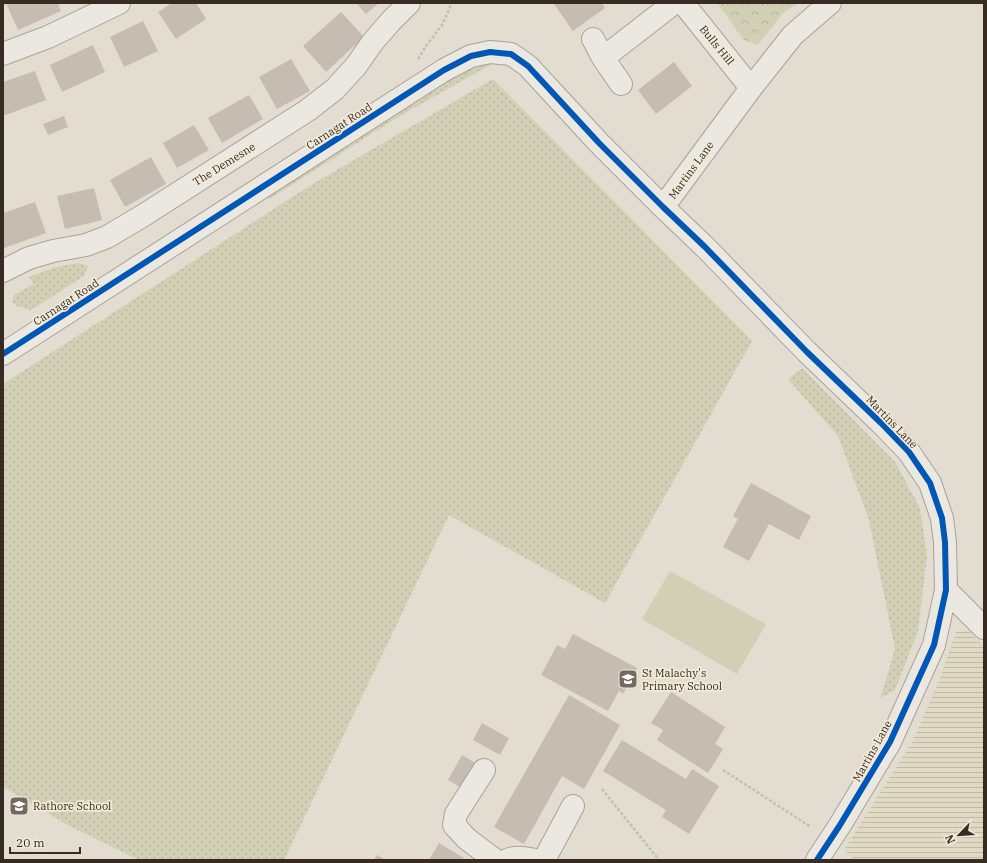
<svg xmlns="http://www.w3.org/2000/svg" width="987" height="863" font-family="'IBM Plex Serif',serif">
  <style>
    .farmland { fill: url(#farmland-rules) }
    .grass { fill: url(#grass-dots) }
    .park { fill: url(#park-crowns) }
    .pitch { fill: #d1d0b5 }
    .building { fill: #c6bcb2 }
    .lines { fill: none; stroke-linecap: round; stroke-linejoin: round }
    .minor-casing { stroke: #a8a299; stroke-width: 24 }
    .path { stroke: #c3bfb8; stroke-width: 2.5; stroke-dasharray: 3 2; stroke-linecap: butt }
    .minor { stroke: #ebe8e1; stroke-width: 22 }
    .cycleway-casing { stroke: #f2ead8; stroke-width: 8 }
    .cycleway { stroke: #0057b8; stroke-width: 6 }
    .labels { text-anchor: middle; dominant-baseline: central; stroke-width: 3.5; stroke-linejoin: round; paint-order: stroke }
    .street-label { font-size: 11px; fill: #372b22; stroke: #f2ead8 }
    .poi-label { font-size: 11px; fill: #372b22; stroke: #f2ead8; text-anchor: start }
  </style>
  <defs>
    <pattern id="farmland-rules" width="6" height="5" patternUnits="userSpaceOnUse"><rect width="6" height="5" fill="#e0d9c3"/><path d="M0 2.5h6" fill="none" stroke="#c1baa7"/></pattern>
    <pattern id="grass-dots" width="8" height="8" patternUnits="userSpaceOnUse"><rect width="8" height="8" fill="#d1d0b5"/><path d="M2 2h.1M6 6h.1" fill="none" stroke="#b4b39b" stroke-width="1.8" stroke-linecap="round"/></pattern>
    <pattern id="park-crowns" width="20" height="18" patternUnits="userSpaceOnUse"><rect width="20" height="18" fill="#d1d0b5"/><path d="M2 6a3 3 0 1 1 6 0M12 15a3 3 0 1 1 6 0" fill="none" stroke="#b4b39b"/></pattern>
  </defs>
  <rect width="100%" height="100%" fill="#e2dcd1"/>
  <path class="farmland" d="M968,630l16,16v214h-129l-11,-10 69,-109 28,-65 15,-44z"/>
  <path class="grass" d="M487,60l7,3 -91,51 -132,84 -9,1 199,-127z
    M493,79l259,262 -147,262 -156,-88 -165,345h-145l-73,-36 -63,-37v-403l308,-199z
    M78,263l10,3 -4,10 -53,34 -14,-4 -5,-5 2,-6 20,-11 -5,-7 27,-10z
    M802,368l93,94 25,46 7,48 -9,75 -23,59 -15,8 5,-15 10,-34 -26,-129 -31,-84 -50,-57z"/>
  <path class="park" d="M717,3h81l-15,10 -25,32 -14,-5z"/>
  <path class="pitch" d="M670,571l96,53 -29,50 -95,-55z"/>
  <path class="building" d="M6,3h52l3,8 -43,19z
    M172,3h24l10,16 -30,20 -18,-27z
    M356,3h23l-13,11z
    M556,3h46l3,5 -32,23 -19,-27z
    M341,12l23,25 -38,35 -23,-26z
    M143,21l15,30 -34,16 -14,-30z
    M93,45l12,27 -43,20 -12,-27z
    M291,59l19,32 -33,18 -18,-32z
    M674,62l18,24 -36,28 -18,-24z
    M35,71l11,29 -43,16v-34z
    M249,95l14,24 -41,24 -14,-25z
    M64,116l4,11 -20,8 -5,-11z
    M194,125l15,25 -32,18 -14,-25z
    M151,157l15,27 -41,23 -15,-27z
    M94,188l8,32 -37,9 -8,-33z
    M35,202l11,31 -42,15 -1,-35z
    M751,483l60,33 -12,24 -30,-16 -20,37 -26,-14 15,-28 -5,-3z
    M573,634l64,34 -14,26 -4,-3 -11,20 -67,-36 16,-30 8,4z
    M671,692l54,35 -10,17 8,5 -15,24 -51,-33 6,-10 -12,-7z
    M569,695l51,30 -36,64 -22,-13 -38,68 -30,-17z
    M482,723l27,15 -9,17 -27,-15z
    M622,740l64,39 6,-10 27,17 -30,48 -27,-17 4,-7 -63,-39z
    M462,755l15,9 -14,25 -15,-9z
    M439,843l25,15 -2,2h-33z
    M377,855l9,5h-12z"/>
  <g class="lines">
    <defs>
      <path id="minor" d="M683,3l68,85
        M593,39l10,19 18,26
        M3,54l45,-17 71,-34
        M603,58l71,-55
        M663,207l88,-119 42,-53 37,-32
        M3,271l26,-13 24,-7 33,-6 21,-8 37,-22 164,-105 27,-21 21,-23 16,-23 19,-22 18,-18
        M3,354l441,-284 27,-14 19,-4 21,2 17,12 71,77 64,64 42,40 102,105 74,71 28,29 21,31 12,35 3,24 1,48 -12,55 -44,97 -50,83 -23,35
        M946,590l38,38
        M484,770l-28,44 -2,11 13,14 28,21
        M507,860c8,-4 20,-2 28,0
        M544,860l29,-54"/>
    </defs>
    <use href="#minor" class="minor-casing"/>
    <path class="path" d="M418,59l8,-13 16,-21 10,-22
      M723,770l88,57
      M602,789l57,71"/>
    <use href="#minor" class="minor"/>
    <defs>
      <path id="cycleway" d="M3,354l441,-284 27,-14 19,-4 21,2 17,12 71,77 64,64 42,40 102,105 74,71 28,29 21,31 12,35 3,24 1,48 -12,55 -44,97 -50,83 -23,35"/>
    </defs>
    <use href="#cycleway" class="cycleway-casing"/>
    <use href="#cycleway" class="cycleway"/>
  </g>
  <defs>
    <symbol id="school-square" viewBox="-11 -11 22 22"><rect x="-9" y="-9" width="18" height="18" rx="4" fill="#73695f" stroke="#f2ead8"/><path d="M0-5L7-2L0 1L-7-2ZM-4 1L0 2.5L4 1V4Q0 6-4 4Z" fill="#fff"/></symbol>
  </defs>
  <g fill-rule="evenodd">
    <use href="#school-square" x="617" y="668" width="22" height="22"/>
    <use href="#school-square" x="8" y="795" width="22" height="22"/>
  </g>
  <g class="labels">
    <g class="street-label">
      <text transform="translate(717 45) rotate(51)">Bulls Hill</text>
      <text transform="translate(339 126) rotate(-33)">Carnagat Road</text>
      <text transform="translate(224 164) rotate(-32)">The Demesne</text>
      <text transform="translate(691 170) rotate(-54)">Martins Lane</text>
      <text transform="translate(66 302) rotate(-33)">Carnagat Road</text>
      <text transform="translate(892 422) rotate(46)">Martins Lane</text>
      <text transform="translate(872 751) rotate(-61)">Martins Lane</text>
    </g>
    <g class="poi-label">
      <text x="642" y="673">St Malachy's<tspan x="642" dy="13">Primary School</tspan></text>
      <text x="33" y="806">Rathore School</text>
    </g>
  </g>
  <rect width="987" height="863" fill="none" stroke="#372b22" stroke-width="8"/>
  <g transform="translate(959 835) rotate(245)" stroke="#f2ead8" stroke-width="3" paint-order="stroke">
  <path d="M0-3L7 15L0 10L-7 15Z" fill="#372b22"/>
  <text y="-6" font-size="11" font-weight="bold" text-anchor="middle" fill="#372b22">N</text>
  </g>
  <path d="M10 847v6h70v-6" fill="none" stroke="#372b22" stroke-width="2"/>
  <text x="16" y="847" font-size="12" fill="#372b22" stroke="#f2ead8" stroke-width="3" paint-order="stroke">20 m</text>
</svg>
